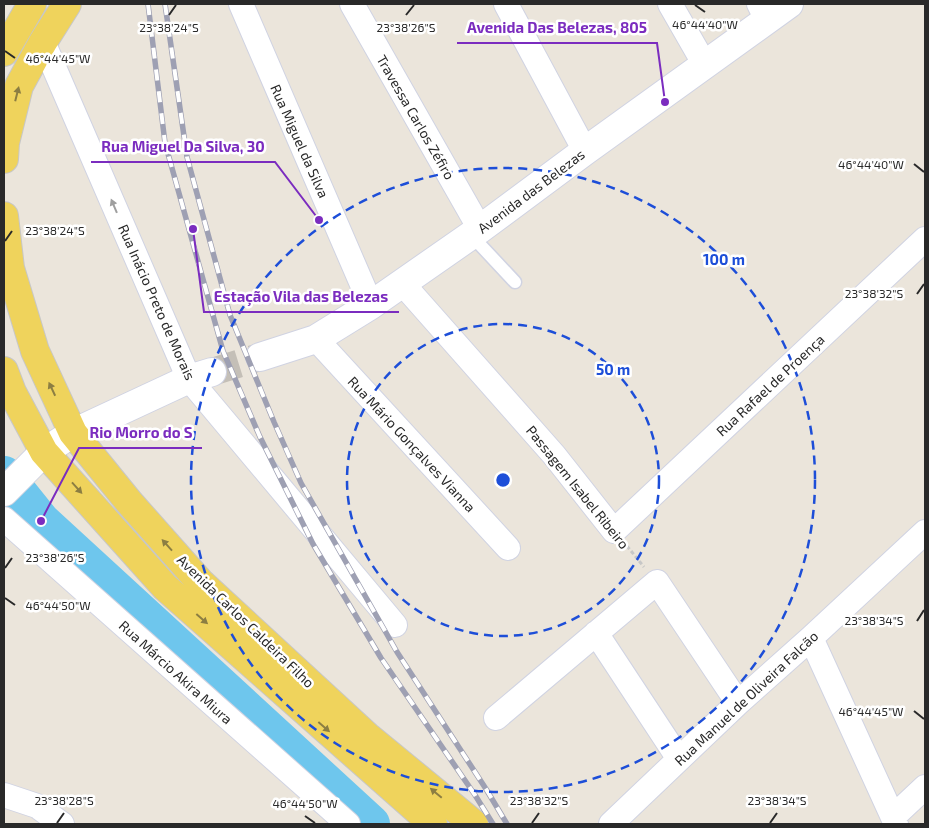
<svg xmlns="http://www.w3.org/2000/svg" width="929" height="828" font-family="'Exo 2',sans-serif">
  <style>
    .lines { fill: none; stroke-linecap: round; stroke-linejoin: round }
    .river { stroke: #6ec6ed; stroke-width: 38 }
    .tertiary-tunnel { stroke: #c4bfb7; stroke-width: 28; stroke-dasharray: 28 14; stroke-linecap: butt }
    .service-casing { stroke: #d0d3e2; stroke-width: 15 }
    .minor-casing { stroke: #d0d3e2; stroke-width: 26 }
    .tertiary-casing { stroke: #d0d3e2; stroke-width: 30 }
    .primary-casing { stroke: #c7c7c7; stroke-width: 30 }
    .path { stroke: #c7c7c7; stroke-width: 3; stroke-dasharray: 4 2.5; stroke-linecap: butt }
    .service { stroke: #fff; stroke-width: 12 }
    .minor { stroke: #fff; stroke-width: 24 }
    .tertiary { stroke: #fff; stroke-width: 28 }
    .primary { stroke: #efd35c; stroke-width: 28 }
    .rail-casing { stroke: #9ea0b3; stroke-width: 5.5 }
    .rail { stroke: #fff; stroke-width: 4; stroke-dasharray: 11; stroke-linecap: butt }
    .oneway { fill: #8c7e42 }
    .oneway2 { fill: #9f9f9f }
    .ticks { fill: none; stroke: #292929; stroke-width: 2 }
    .ring { fill: none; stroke: #1d4ed8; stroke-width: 2.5; stroke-dasharray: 9 6 }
    .labels { text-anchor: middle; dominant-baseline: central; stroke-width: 5; stroke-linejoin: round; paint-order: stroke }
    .street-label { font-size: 14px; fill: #292929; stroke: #fff }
    .ticks-label { font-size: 12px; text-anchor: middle; fill: #292929; stroke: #fff; stroke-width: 5; stroke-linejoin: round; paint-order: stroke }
    .centre { fill: #1d4ed8; stroke: #fff; stroke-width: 2.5 }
    .ring-label { font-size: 15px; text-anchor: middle; font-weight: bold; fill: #1d4ed8; stroke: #fff; stroke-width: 5; stroke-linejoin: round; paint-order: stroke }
    .leader { fill: none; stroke: #7b2cbf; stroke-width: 2 }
    .callout-dot { fill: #7b2cbf; stroke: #fff; stroke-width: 2 }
    .callout-label { font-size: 15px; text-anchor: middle; font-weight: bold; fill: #7b2cbf; stroke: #fff; stroke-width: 5; stroke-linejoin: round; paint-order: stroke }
  </style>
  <rect width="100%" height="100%" fill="#ebe5db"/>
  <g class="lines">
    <path class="river" d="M4,475l37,46 330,303"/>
    <path class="tertiary-tunnel" d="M212,372l48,-15"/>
    <defs>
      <path id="service" d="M471,235l44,47"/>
      <path id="minor" d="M241,4l130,301
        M352,4l128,225
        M506,4l79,147
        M670,4l35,61
        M759,4l8,16
        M43,42l146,337 206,246
        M402,283l152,172 60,76 311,-292
        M316,339l192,209
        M4,519l344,305
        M596,633l83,126
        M811,638l85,186
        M496,718l161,-136 81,121
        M4,795l33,11 25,18
        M893,817l32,-30
        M611,824l127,-121 73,-65 114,-106"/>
      <path id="tertiary" d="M260,357l56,-18 55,-34 109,-76 105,-78 204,-147
        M4,492l40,-40 29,-19 116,-54 23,-7"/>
      <path id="primary" d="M4,52l28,-48
        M4,159l1,-16 14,-57 24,-44 24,-38
        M4,216l6,52 25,83 38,82 56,69 71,80 167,154 107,88
        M4,371l8,21 32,60 121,135 268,237"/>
    </defs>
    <use href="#service" class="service-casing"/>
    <use href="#minor" class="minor-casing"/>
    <use href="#tertiary" class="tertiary-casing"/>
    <use href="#primary" class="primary-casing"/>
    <path class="path" d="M627,546l17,21"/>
    <use href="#service" class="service"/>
    <use href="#minor" class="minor"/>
    <use href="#tertiary" class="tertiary"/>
    <use href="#primary" class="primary"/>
    <defs>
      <path id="rail" d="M148,4l17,139 58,208 37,86 53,107 68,114 94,137 18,29
        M165,4l22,153 43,158 44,107 27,61 96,169 89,137 21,35"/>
    </defs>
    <use href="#rail" class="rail-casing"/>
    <use href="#rail" class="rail"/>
  </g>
  <defs><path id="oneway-solid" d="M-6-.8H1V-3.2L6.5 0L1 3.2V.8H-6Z" transform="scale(1.25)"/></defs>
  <g class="oneway">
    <use href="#oneway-solid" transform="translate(17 94) rotate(-76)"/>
    <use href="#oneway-solid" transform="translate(52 389) rotate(-115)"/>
    <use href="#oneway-solid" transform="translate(77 488) rotate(48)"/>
    <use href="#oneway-solid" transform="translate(167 545) rotate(-132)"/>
    <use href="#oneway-solid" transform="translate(202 619) rotate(41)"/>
    <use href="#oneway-solid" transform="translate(324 727) rotate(41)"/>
    <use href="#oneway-solid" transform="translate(436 793) rotate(-140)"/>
  </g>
  <use class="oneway2" href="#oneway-solid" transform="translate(114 206) rotate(-113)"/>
  <path class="ticks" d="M695,5l10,7M169,15l7,-10M406,15l8,-10M5,51l10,7M914,164l10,8M5,241l7,-10M917,294l7,-10M5,568l7,-10M5,598l10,7M917,621l7,-11M914,711l10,8M305,816l10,7M57,823l7,-10M532,823l7,-10M770,823l7,-10"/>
  <g class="ring">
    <circle cx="503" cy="480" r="156"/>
    <circle cx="503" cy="480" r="312"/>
  </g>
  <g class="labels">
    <g class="street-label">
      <text transform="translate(416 117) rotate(60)">Travessa Carlos Zéfiro</text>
      <text transform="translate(300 141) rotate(66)">Rua Miguel da Silva</text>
      <text transform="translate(531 191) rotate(-37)">Avenida das Belezas</text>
      <text transform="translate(157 302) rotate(66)">Rua Inácio Preto de Morais</text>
      <text transform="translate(770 385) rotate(-43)">Rua Rafael de Proença</text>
      <text transform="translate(412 444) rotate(47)">Rua Mário Gonçalves Vianna</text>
      <text transform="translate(578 487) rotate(51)">Passagem Isabel Ribeiro</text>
      <text transform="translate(246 621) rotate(44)">Avenida Carlos Caldeira Filho</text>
      <text transform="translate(176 672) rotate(42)">Rua Márcio Akira Miura</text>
      <text transform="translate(746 698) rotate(-43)">Rua Manuel de Oliveira Falcão</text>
    </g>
  </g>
  <g class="ticks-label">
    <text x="705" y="29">46°44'40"W</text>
    <text x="169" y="32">23°38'24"S</text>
    <text x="406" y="32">23°38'26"S</text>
    <text x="58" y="63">46°44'45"W</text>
    <text x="871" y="169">46°44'40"W</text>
    <text x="55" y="235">23°38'24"S</text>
    <text x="874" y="298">23°38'32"S</text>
    <text x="55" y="562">23°38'26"S</text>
    <text x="58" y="610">46°44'50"W</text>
    <text x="874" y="625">23°38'34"S</text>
    <text x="871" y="716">46°44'45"W</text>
    <text x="64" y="805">23°38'28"S</text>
    <text x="539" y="805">23°38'32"S</text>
    <text x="777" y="805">23°38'34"S</text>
    <text x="305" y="808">46°44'50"W</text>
  </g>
  <circle cx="503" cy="480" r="8" class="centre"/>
  <g class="ring-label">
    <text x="724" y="265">100 m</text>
    <text x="613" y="375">50 m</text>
  </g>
  <path class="leader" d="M665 102L657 43H457M319 220L275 162H91M193 229L204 312H399M41 521L79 448H202"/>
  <g class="callout-dot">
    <circle cx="665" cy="102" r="5"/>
    <circle cx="319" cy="220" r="5"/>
    <circle cx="193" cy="229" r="5"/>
    <circle cx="41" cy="521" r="5"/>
  </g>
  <g class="callout-label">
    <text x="557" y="33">Avenida Das Belezas, 805</text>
    <text x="183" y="152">Rua Miguel Da Silva, 30</text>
    <text x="301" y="302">Estação Vila das Belezas</text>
    <text x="141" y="438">Rio Morro do S</text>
  </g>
  <rect width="929" height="828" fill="none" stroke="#292929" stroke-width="10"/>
</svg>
